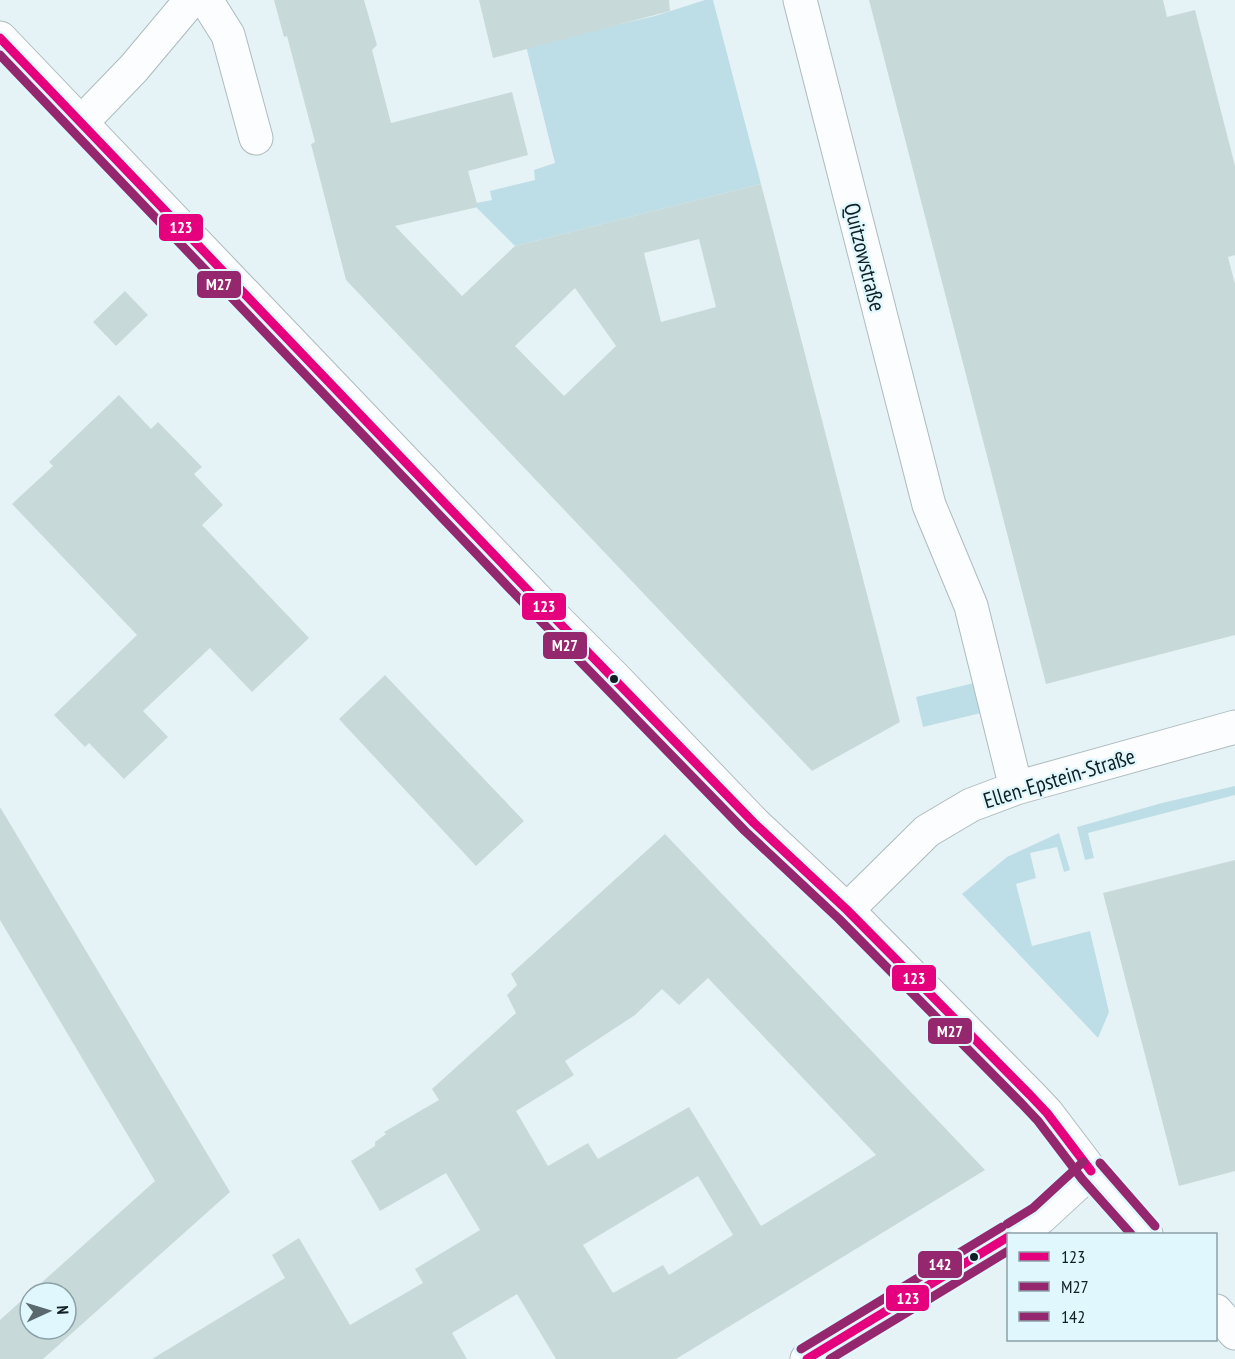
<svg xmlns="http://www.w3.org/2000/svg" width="1235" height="1359" font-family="'PT Sans Narrow',sans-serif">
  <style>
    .green { fill: #bddee7 }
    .building { fill: #c8d9d9; fill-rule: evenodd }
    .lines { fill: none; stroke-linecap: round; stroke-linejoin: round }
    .minor-casing { stroke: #aebbbe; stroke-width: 35 }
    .major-casing { stroke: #aebbbe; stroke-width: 35 }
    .minor { stroke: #fbfdfe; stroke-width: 33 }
    .major { stroke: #fbfdfe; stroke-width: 33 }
    .bus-1-casing { stroke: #dff7fd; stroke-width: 14 }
    .bus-2-casing { stroke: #dff7fd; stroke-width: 14 }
    .bus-3-casing { stroke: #dff7fd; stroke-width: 14 }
    .bus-1 { stroke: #e5007d; stroke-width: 9 }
    .bus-2 { stroke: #95276e; stroke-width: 9 }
    .bus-3 { stroke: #95276e; stroke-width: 9 }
    .bus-dot { fill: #0f1f23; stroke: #dff7fd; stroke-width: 2 }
    .labels { text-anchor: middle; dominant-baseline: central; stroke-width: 4.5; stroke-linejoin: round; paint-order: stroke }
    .street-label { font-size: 22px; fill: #0f1f23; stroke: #dff7fd }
    .line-badge { stroke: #dff7fd; stroke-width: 2 }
    .badge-label { font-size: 16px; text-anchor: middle; font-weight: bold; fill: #fff }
  </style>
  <rect width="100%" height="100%" fill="#e6f3f6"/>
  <path class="green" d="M705,0h8l48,184 -246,62 -38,-38 -1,-5 16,-3 -2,-9 45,-11 -1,-10 21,-7 -29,-117 129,-30z
    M974,683l7,30 -58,14 -7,-30z
    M1235,786v9l-147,38 6,25 -9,2 -8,-33 85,-24z
    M1059,833l11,37 -6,2 -7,-25 -27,6 6,25 -20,6 16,62 58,-15 19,81 -11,26 -136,-144 45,-37z"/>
  <path class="building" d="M274,0h90l13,45 -5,5 19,73 121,-31 16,63 -60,16 10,36 -83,19 67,70 53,-50 246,-62 139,538 -88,49 -466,-491 -35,-136 4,-2 -28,-106 -3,1zM699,239l17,68 -55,15 -17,-69zM575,288l41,58 -52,50 -49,-50z
    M479,0h190l1,11 -177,47z
    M869,0h294l4,17 28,-7 40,156v89l-7,2 7,27v351l-189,49z
    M125,291l23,24 -32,31 -23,-24z
    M119,395l32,34 7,-7 44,45 -8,7 29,31 -21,20 107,113 -57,54 -42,-44 -67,63 25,26 -44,42 -35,-36 -4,4 -31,-32 83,-80 -125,-131 41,-38 -4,-4z
    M385,675l139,146 -48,45 -137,-147z
    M0,807l230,385 -187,167h-43v-39l30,-27v36h36v-36h-36l125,-112 -155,-261z
    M665,834l320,336 -309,189h-120l-39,-65 -65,39 15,26h-315l133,-81 -13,-23 27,-17 51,87 73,-42 -8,-14 65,-39 -34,-57 -66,38 -29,-50 24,-15v-4l11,-8 -2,-2 55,-32 -7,-11 84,-76 -9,-18 10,-10 -6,-11zM708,978l168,177 -115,71 -72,-119 -91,52 -10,-16 -40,23 -32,-55 58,-36 -9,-14 70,-46 27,-26 17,16zM698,1176l35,59 -64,40 -6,-10 -50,28 -30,-48z
    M1235,860v311l-56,15 -76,-293z"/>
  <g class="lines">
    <defs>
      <path id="minor" d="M206,0l22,35 28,103
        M800,0l129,505 42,101 45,182
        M81,123l53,-55 57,-68
        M1013,1234l27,-16 51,-47
        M807,1359l201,-122"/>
      <path id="major" d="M0,38l543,568 72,72 139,145 93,87 183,185 17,18 44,58 55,63
        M847,910l80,-79 44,-26 45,-17 219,-61
        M1216,1311l19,22"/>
    </defs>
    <use href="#minor" class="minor-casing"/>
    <use href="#major" class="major-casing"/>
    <use href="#minor" class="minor"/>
    <use href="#major" class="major"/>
    <defs>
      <path id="bus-1" d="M0,38l543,568 211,217 93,87 183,185 17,18 44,58
        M807,1359l201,-122"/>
      <path id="bus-2" d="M0,55l534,559 211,217 94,88 182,184 17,18 44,58 49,55
        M830,1359l178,-108"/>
      <path id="bus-3" d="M1100,1163l55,63
        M1007,1224l26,-16 50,-46
        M801,1349l201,-122"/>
    </defs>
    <use href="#bus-1" class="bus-1-casing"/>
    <use href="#bus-2" class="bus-2-casing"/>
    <use href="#bus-3" class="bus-3-casing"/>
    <use href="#bus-1" class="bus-1"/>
    <use href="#bus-2" class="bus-2"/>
    <use href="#bus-3" class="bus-3"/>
  </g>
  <g class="bus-dot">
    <circle cx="614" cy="679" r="5"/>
    <circle cx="974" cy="1257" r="5"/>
  </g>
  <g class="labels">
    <g class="street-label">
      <text transform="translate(865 257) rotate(76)">Quitzowstraße</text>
      <text transform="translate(1059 778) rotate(-17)">Ellen-Epstein-Straße</text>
    </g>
  </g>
  <g class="line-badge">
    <rect x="158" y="213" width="46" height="29" rx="6" fill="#e5007d"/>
    <rect x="196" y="270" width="46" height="29" rx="6" fill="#95276e"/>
    <rect x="521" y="592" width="46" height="29" rx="6" fill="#e5007d"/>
    <rect x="542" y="631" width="46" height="29" rx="6" fill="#95276e"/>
    <rect x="891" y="964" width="46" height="28" rx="6" fill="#e5007d"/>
    <rect x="927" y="1017" width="46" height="28" rx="6" fill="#95276e"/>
    <rect x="917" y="1250" width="46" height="29" rx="6" fill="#95276e"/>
    <rect x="885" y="1284" width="45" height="28" rx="6" fill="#e5007d"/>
  </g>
  <g class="badge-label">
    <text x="181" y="233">123</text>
    <text x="219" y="290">M27</text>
    <text x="544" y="612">123</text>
    <text x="565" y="651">M27</text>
    <text x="914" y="984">123</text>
    <text x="950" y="1037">M27</text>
    <text x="940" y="1270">142</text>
    <text x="908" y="1304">123</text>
  </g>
  <rect x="1007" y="1233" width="210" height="108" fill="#dff7fd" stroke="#8ca1a6" stroke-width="1.5"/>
  <rect x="1019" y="1252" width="30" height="9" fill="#e5007d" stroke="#8ca1a6" stroke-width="1.5"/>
  <text x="1061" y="1263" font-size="18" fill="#0f1f23">123</text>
  <rect x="1019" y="1282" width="30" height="9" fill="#95276e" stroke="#8ca1a6" stroke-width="1.5"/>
  <text x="1061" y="1293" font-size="18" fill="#0f1f23">M27</text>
  <rect x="1019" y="1312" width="30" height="9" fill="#95276e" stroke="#8ca1a6" stroke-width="1.5"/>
  <text x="1061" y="1323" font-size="18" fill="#0f1f23">142</text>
  <g transform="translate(48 1311) rotate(86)"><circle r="28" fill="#dff7fd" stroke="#8ca1a6" stroke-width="1.5"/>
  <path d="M0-4.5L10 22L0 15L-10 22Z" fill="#5a696d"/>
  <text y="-9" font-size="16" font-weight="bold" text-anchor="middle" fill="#0f1f23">N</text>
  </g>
</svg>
